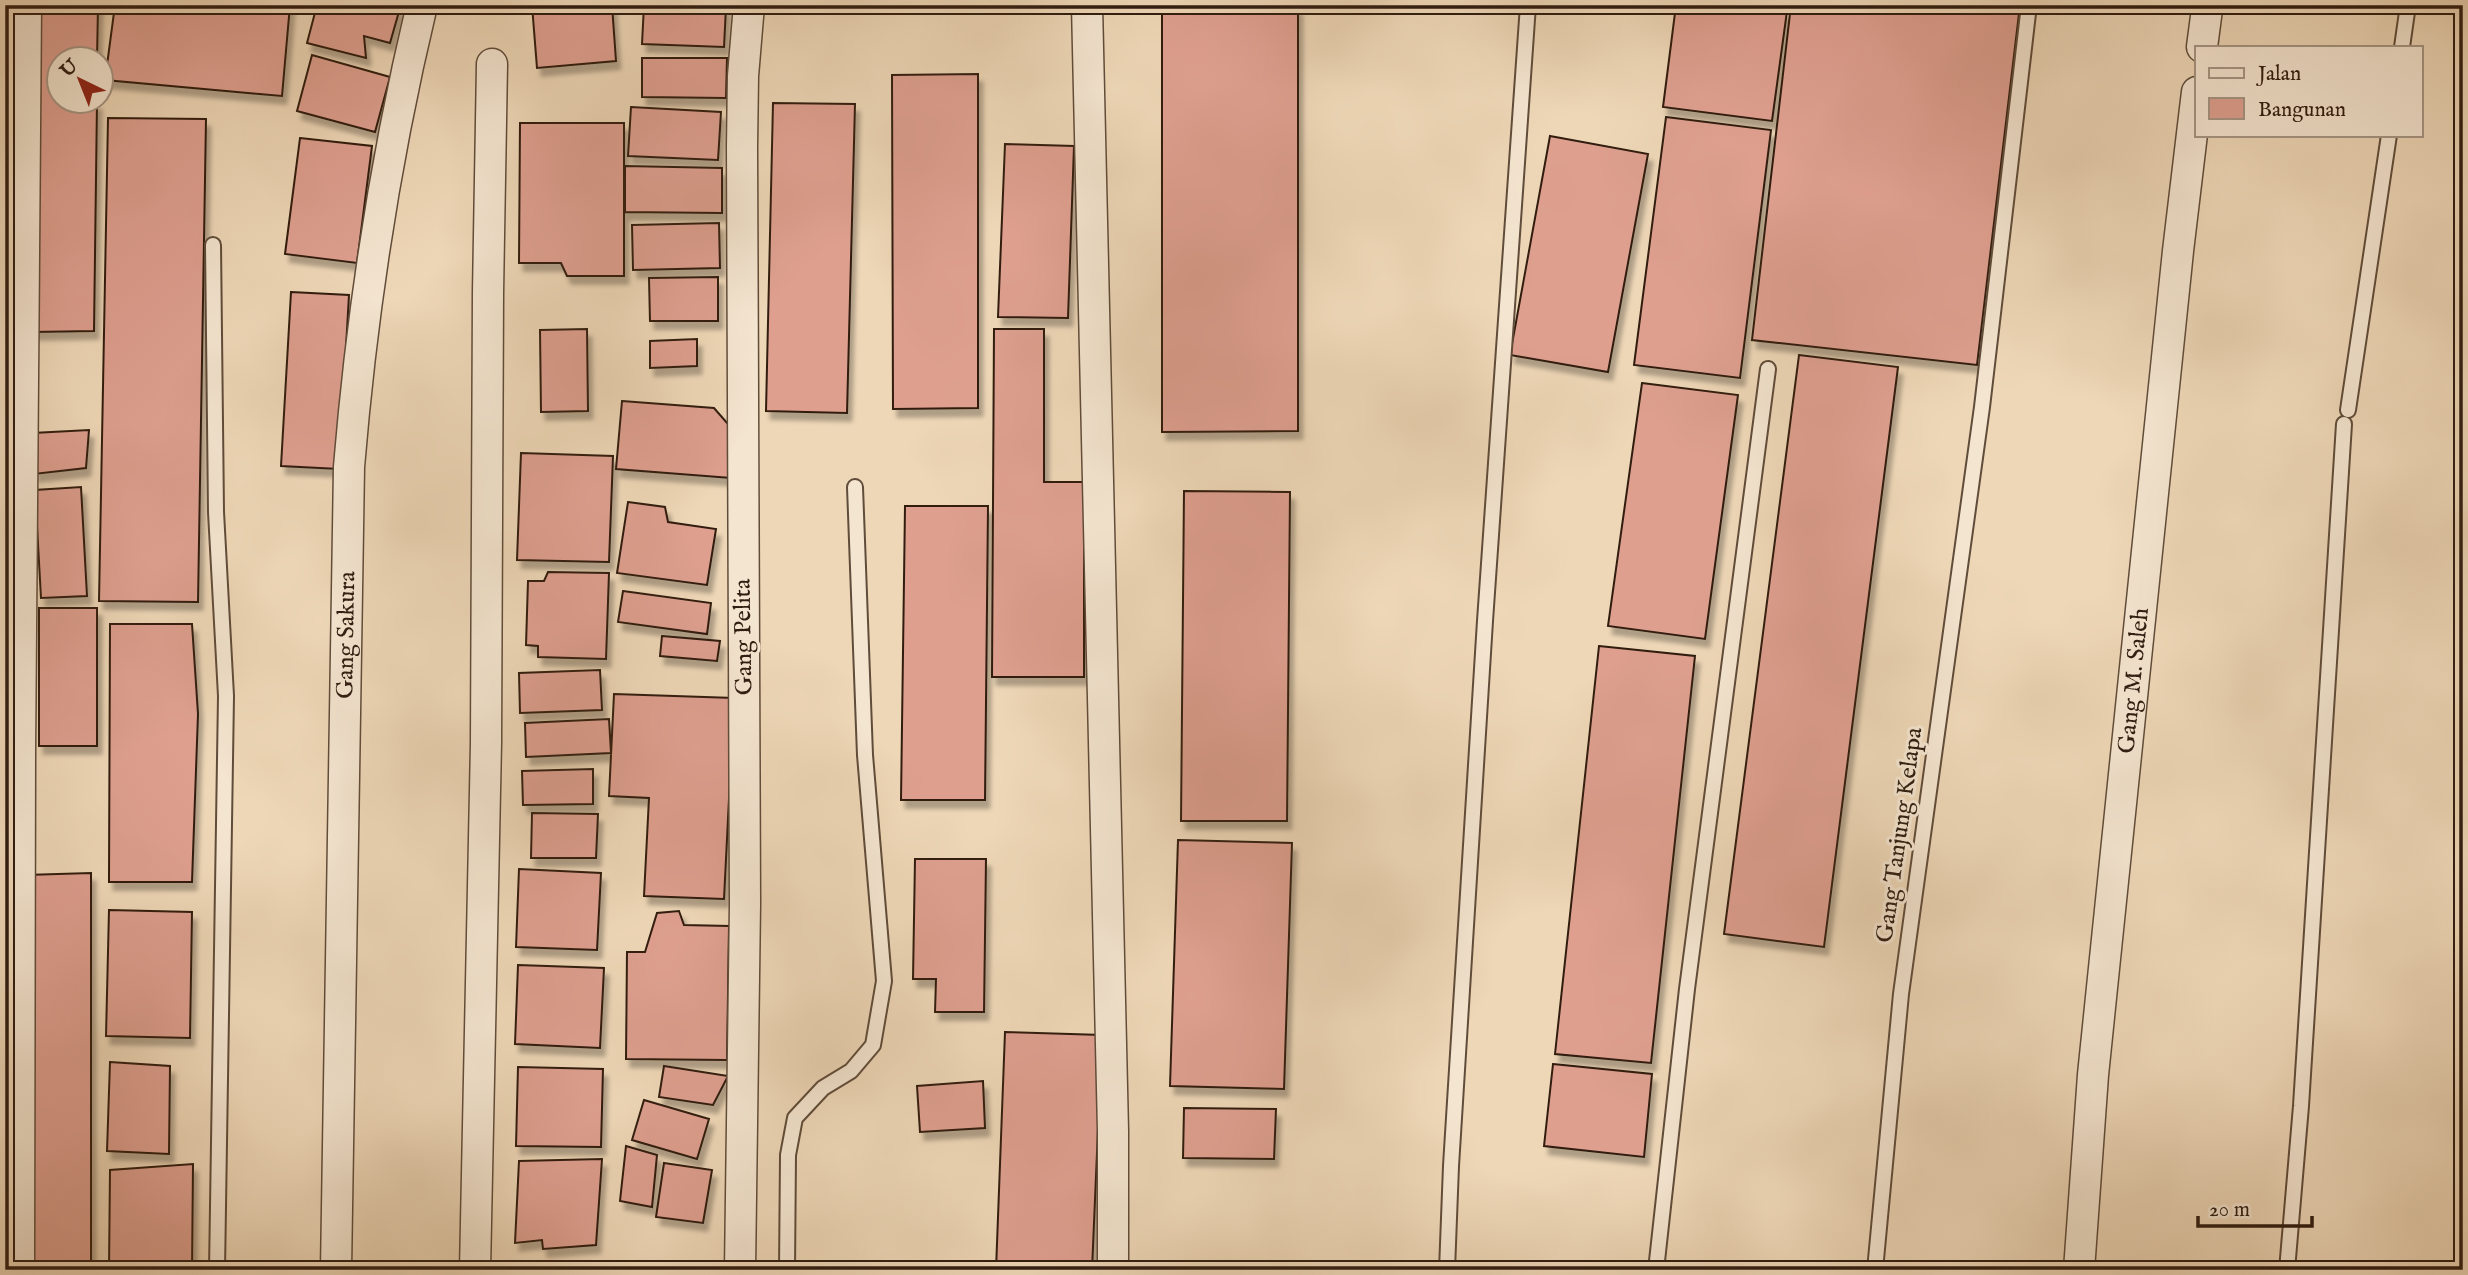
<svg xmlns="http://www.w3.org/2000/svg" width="2468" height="1275" font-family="'IM FELL English',serif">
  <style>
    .building { fill: #de9f8f; stroke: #301d11; stroke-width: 2; filter: url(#shadow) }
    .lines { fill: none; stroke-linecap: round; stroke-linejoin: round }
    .service-casing { stroke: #604c3a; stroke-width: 18 }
    .minor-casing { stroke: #604c3a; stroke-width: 33 }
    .service { stroke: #f4e5d0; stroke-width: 14 }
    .minor { stroke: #f4e5d0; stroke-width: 30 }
    .labels { text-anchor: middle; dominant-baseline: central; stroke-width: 6; stroke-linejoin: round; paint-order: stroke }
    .street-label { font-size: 24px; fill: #301d11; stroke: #f4e5d0 }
  </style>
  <defs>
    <filter id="shadow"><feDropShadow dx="4.5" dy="8" stdDeviation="2" flood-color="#0004"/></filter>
  </defs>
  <rect width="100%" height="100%" fill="#eed7b7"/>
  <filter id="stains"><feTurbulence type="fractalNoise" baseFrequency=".00286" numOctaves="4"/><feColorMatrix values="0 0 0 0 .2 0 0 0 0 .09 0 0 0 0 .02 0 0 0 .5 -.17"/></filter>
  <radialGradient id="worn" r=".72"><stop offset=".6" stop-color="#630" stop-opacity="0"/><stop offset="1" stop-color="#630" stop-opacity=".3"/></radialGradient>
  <path class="building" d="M5,5h7l-7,344z
    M34,5h64l-1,55h-37v42h37l-3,229 -62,1z
    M115,5h175l-8,91 -177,-16z
    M317,5h73l10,3 -10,35 -26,-7 2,22 -59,-15z
    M532,5h80l4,56 -79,7z
    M644,5l82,2 -2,40 -82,-3z
    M1676,5h69l42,6 -15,110 -109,-14z
    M1791,5h229l-43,360 -225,-25z
    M1298,7v424l-136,1v-424z
    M312,55l78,22 -15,55 -78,-21z
    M642,58h85l-1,40 -84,-1z
    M978,74v334l-85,1 -1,-334z
    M773,103l82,1 -8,309 -81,-2z
    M631,107l90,5 -3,48 -90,-4z
    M1666,117l105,13 -31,248 -106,-13z
    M108,118l98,1 -8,483 -99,-1z
    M520,123h104v153h-57l-6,-13h-42z
    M1550,136l98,18 -40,218 -98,-17z
    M300,138l72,8 -15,117 -72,-9z
    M1005,144l69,2 -6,172 -70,-1z
    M625,166l97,2v45l-97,-1z
    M719,223l1,45 -87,2 -1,-45z
    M718,277v44h-68l-1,-43z
    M291,292l58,3 -10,174 -58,-3z
    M587,329l1,82 -47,1 -1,-82z
    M994,329h50v153h40v195h-92z
    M697,339v27l-47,2v-27z
    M1799,355l99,12 -74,580 -100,-13z
    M1642,383l96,12 -33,244 -97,-13z
    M622,401l92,7 21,24 -4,46 -115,-9z
    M89,430l-3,38 -52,6 -1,-41z
    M521,453l92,3 -4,106 -92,-2z
    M81,487l6,109 -46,2 -6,-108z
    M1184,491l106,1 -3,329h-106z
    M628,502l37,5 3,15 48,7 -9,56 -90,-12z
    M905,506h83l-3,294h-84z
    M548,572l61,1 -3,86 -68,-2v-11l-12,-1 2,-64h16z
    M623,591l88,12 -4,31 -89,-12z
    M39,608h58v138h-58z
    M110,624h82l6,90 -6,168h-83z
    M662,636l58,5 -3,20 -57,-5z
    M1599,646l96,10 -44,407 -96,-9z
    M600,670l2,40 -82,3 -1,-40z
    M614,694l120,4 -10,201 -80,-3 5,-98 -40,-2z
    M609,719l2,34 -85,4 -1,-34z
    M593,769v35l-70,1 -1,-34z
    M532,813l66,1 -2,44h-65z
    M1178,840l114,3 -8,246 -114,-3z
    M915,859h71l-2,153h-49l1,-33h-23z
    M519,869l82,4 -4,77 -81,-3z
    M91,873v397h-66v-395z
    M109,910l83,2 -2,126 -84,-2z
    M679,911l5,14 45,1 -2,134 -101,-1 1,-107h18l12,-39z
    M518,965l86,3 -4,80 -85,-4z
    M1005,1032l97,3 -10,235h-96z
    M110,1062l60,4 -1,88 -62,-3z
    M1553,1064l99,10 -8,83 -100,-11z
    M664,1066l64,10 -15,29 -54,-8z
    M518,1067l85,2 -2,78 -85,-1z
    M983,1081l2,47 -65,4 -3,-46z
    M644,1100l65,19 -12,40 -65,-19z
    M1184,1108l92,1 -2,50 -91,-1z
    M626,1146l31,9 -5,52 -32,-6z
    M602,1159l-6,86 -53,4 -1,-9 -27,3 4,-82z
    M664,1163l48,7 -9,53 -47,-6z
    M193,1164l-1,106h-83l1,-100z"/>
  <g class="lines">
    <defs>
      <path id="service" d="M2402,47l6,-42
        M213,245l3,267 10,184 -9,574
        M2348,410l41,-275
        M787,1270l1,-115 7,-37 28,-30 28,-17 22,-26 11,-64 -19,-226 -10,-268
        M1447,1270l4,-104 34,-545 43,-616
        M1656,1270l31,-281 81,-620
        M1875,1270l26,-276 81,-587 47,-402
        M2287,1270l14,-164 43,-682"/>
      <g id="minor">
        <path d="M1087,5l26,1126v139"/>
        <path d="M2202,47l5,-38"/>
        <path d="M19,1270l1,-515 6,-750"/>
        <path id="s1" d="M336,1270l13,-803c13,-157 36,-308 73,-462"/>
        <path d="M475,1270l11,-527 2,-450 4,-229"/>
        <path d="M740,1270l5,-366 -3,-757 1,-71 6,-71"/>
        <path id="s2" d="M2079,1270l14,-195 85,-824 19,-159"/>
      </g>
    </defs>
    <use href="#service" class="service-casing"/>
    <use href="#minor" class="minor-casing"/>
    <use href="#service" class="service"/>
    <use href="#minor" class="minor"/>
  </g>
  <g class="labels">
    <g class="street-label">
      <text stroke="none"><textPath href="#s1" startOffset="635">Gang Sakura</textPath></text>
      <text transform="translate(744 637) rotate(-91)">Gang Pelita</text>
      <text stroke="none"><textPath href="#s2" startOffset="592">Gang M. Saleh</textPath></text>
      <text transform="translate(1900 835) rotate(-82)">Gang Tanjung Kelapa</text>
    </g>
  </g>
  <rect width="2468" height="1275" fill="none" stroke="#eed7b7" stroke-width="28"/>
  <rect x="7" y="7" width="2454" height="1261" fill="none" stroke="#301d11" stroke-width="3.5"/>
  <rect x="14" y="14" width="2440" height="1247" fill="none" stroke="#301d11" stroke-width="2"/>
  <rect x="2195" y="46" width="228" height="91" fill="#f4e5d0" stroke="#a69584" stroke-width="2"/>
  <rect x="2209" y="68" width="35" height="10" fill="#f4e5d0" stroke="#a69584" stroke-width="2"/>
  <text x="2258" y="80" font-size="21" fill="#301d11">Jalan</text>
  <rect x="2209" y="98" width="35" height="21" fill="#de9f8f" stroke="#a69584" stroke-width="2"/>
  <text x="2258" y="116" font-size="21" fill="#301d11">Bangunan</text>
  <g transform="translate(80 80) rotate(317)"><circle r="33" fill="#f4e5d0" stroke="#a69584" stroke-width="2"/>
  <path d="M0-5L12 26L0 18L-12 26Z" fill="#8f2418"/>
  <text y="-10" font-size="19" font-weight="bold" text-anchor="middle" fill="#301d11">U</text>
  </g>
  <path d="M2198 1216v10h114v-10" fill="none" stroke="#301d11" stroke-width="3.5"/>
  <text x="2209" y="1216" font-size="21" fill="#301d11" stroke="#f4e5d0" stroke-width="5" paint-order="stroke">20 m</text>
  <rect width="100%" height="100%" filter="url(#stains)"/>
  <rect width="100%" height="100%" fill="url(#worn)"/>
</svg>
